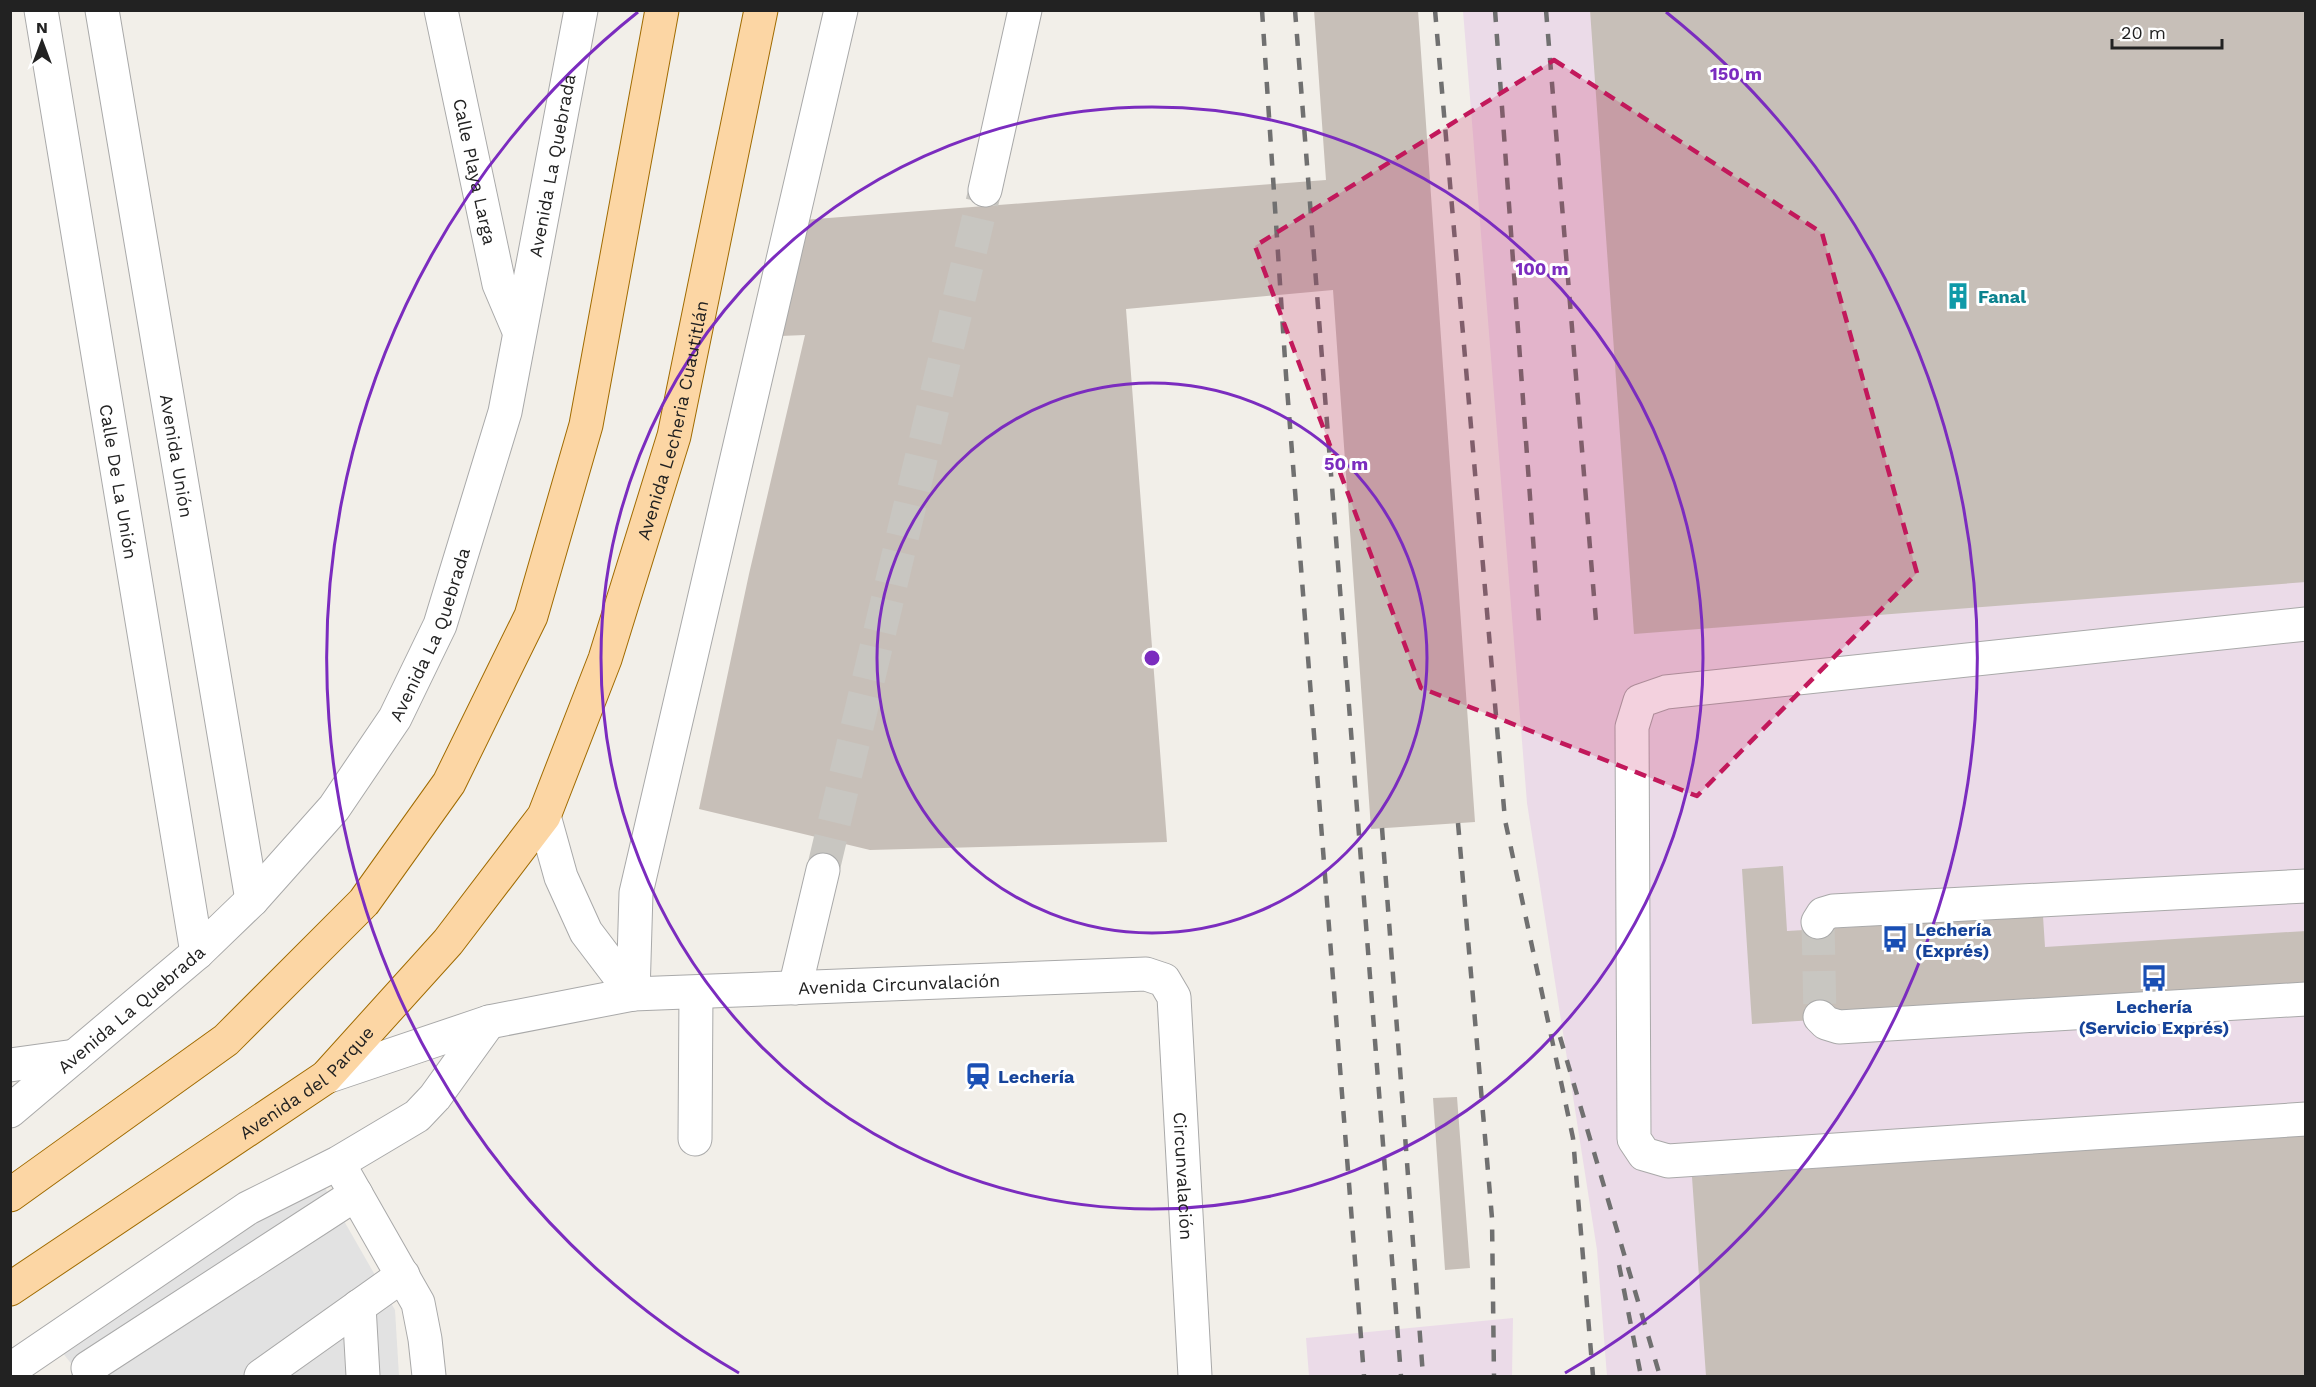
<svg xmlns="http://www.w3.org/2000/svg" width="2316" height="1387" font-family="'Work Sans',sans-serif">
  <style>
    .industrial { fill: #ebdbe8 }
    .parking { fill: #e2e2e2 }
    .building { fill: #c7bfb8 }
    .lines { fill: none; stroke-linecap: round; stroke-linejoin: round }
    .minor-tunnel { stroke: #c8c6c1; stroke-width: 33; stroke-dasharray: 33 16; stroke-linecap: butt }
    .minor-casing { stroke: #a9a9a9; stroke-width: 35 }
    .major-casing { stroke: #a06b00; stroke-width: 35 }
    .minor { stroke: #fff; stroke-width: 33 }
    .major { stroke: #fcd6a4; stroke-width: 33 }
    .rail { stroke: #707070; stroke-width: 4.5; stroke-dasharray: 12 12; stroke-linecap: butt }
    .marked { fill: #c2185b; fill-opacity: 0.2; stroke: #c2185b; stroke-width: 4.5; stroke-dasharray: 12 8; stroke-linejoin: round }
    .ring { fill: none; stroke: #7b2cbf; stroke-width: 3 }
    .labels { text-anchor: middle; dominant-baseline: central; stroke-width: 6; stroke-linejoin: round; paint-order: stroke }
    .street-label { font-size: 18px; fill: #222; stroke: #fff }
    .culture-label { font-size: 18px; font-weight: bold; fill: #0d838f; stroke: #fff; text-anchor: start }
    .transit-label { font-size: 18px; font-weight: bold; fill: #164399; stroke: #fff; text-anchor: start }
    .centre { fill: #7b2cbf; stroke: #fff; stroke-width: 3 }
    .ring-label { font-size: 18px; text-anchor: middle; font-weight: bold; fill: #7b2cbf; stroke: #fff; stroke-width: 6; stroke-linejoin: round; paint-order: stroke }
  </style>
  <rect width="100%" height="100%" fill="#f2efe9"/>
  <path class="industrial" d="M1463,11h842v1365h-698l-10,-126 -70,-447z
    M1513,1318l-1,58h-203l-3,-38z"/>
  <path class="parking" d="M324,1186l71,124 4,66h-318l-19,-24 183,-126z"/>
  <path class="building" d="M1314,10h104l57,812 -104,7 -38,-539 -207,19 41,533 -297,8 -171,-41 50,-235 56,-239 -49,2 20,-115 550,-42z
    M1590,10h716v572l-672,52z
    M1783,866l4,65 256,-15 2,31 261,-16v58l-554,35 -10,-155z
    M1457,1097l13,171 -25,2 -12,-172z
    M2306,1135v241h-600l-14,-199z"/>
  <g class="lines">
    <path class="minor-tunnel" d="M823,870l162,-680
      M1818,922l2,95"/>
    <defs>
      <g id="minor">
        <path id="s1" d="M41,10l156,943"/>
        <path id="s2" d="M102,10l150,890"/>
        <path id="s3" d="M441,10l58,274 20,47"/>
        <path d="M985,190l40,-180"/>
        <path d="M2306,624l-640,68 -26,9 -8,26 2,412 10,15 24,7 638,-42"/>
        <path d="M544,816l17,61 25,55 47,62"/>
        <path d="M1818,922l5,-8 10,-3 473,-25"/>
        <path d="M795,988l28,-118"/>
        <path d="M633,994l3,-101 205,-883"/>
        <path d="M1820,1017l6,6 13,4 467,-28"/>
        <path d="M10,1065l65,-9"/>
        <path id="s4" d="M326,1077l163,-55 144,-28 513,-20 18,6 10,17 21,379"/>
        <path id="s5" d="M10,1111l187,-158 55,-53 82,-92 61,-90 45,-93 65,-213 76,-402"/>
        <path d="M695,1139l1,-146"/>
        <path d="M345,1175l73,128 7,36 4,37"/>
        <path d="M359,1306l4,70"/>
        <path d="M88,1368l268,-174"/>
        <path d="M10,1370l238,-162 90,-45 79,-47 18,-19 54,-75"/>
        <path d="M261,1376l142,-101"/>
      </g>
      <g id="major">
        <path d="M10,1195l216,-155 138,-138 85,-119 82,-167 55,-191 76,-415"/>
        <path id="s6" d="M10,1289l316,-212 122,-135 96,-126 61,-157 69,-223 87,-426"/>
      </g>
    </defs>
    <use href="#minor" class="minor-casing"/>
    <use href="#major" class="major-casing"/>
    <use href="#minor" class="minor"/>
    <use href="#major" class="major"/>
    <path class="rail" d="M1262,10l24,365 78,1001
      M1295,10l106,1366
      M1435,10l70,810 68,318 20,238
      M1495,10l44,612
      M1546,10l50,611
      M1458,823l34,395 2,158
      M1382,828l41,548
      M1560,1037l100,339
      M1619,1265l22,111"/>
  </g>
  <path class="marked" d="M1554,60l268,173 95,340 -220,223 -276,-108 -166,-442z"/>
  <g class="ring">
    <circle cx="1152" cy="658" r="275"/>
    <circle cx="1152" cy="658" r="551"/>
    <path d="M739 1373A826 826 0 0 1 638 12M1666 12A826 826 0 0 1 1565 1373"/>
  </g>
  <defs>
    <symbol id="building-bare" viewBox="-9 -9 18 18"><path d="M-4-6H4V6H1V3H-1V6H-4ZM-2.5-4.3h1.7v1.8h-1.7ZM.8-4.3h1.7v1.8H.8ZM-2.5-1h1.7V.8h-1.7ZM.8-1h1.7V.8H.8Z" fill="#0f9aa8" stroke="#fff" stroke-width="2.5" paint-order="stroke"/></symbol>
    <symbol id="bus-bare" viewBox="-9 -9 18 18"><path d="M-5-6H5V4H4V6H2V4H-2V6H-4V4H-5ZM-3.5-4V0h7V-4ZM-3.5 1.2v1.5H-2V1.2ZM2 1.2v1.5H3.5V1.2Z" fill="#1a4fb4" stroke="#fff" stroke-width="2.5" paint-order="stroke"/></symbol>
    <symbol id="station-bare" viewBox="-9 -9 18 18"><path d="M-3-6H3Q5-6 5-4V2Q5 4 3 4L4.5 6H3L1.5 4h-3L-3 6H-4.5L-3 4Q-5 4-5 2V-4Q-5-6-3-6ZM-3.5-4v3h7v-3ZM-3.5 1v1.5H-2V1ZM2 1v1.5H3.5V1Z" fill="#1a4fb4" stroke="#fff" stroke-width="2.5" paint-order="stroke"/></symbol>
  </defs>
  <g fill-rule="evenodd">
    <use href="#building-bare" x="1939" y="277" width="38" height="38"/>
    <use href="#bus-bare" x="1876" y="920" width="38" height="38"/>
    <use href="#bus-bare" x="2135" y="959" width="38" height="38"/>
    <use href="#station-bare" x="959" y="1057" width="38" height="38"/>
  </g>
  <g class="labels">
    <g class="street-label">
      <text stroke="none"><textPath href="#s5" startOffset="1130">Avenida La Quebrada</textPath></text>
      <text stroke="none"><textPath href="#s3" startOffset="165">Calle Playa Larga</textPath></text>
      <text stroke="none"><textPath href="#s6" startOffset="1138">Avenida Lecheria Cuautitlán</textPath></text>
      <text stroke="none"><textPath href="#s2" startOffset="452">Avenida Unión</textPath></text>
      <text stroke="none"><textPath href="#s1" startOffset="478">Calle De La Unión</textPath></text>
      <text stroke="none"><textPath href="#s5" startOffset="644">Avenida La Quebrada</textPath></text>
      <text stroke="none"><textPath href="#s4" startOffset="585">Avenida Circunvalación</textPath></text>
      <text stroke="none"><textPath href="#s5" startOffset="158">Avenida La Quebrada</textPath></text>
      <text stroke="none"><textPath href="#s6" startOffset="362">Avenida del Parque</textPath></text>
      <text stroke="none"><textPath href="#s4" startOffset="1050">Circunvalación</textPath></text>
    </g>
    <g class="culture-label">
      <text x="1978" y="296">Fanal</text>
    </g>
    <g class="transit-label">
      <text x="1915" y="929">Lechería<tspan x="1915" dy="21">(Exprés)</tspan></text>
      <text x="2154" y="1006" text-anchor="middle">Lechería<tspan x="2154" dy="21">(Servicio Exprés)</tspan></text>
      <text x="998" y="1076">Lechería</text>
    </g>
  </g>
  <circle cx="1152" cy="658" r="9" class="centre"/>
  <g class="ring-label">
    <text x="1736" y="80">150 m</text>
    <text x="1542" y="275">100 m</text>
    <text x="1346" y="470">50 m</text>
  </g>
  <rect width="2316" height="1387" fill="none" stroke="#222222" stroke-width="24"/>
  <g transform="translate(42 42)" stroke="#ffffff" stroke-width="4.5" paint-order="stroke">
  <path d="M0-4.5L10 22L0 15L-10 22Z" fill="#222222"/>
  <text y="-9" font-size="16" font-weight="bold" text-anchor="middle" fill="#222222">N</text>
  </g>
  <path d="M2112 39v9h110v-9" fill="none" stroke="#222222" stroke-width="3"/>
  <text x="2121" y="39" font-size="18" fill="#222222" stroke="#ffffff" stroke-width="4.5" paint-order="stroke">20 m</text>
</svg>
